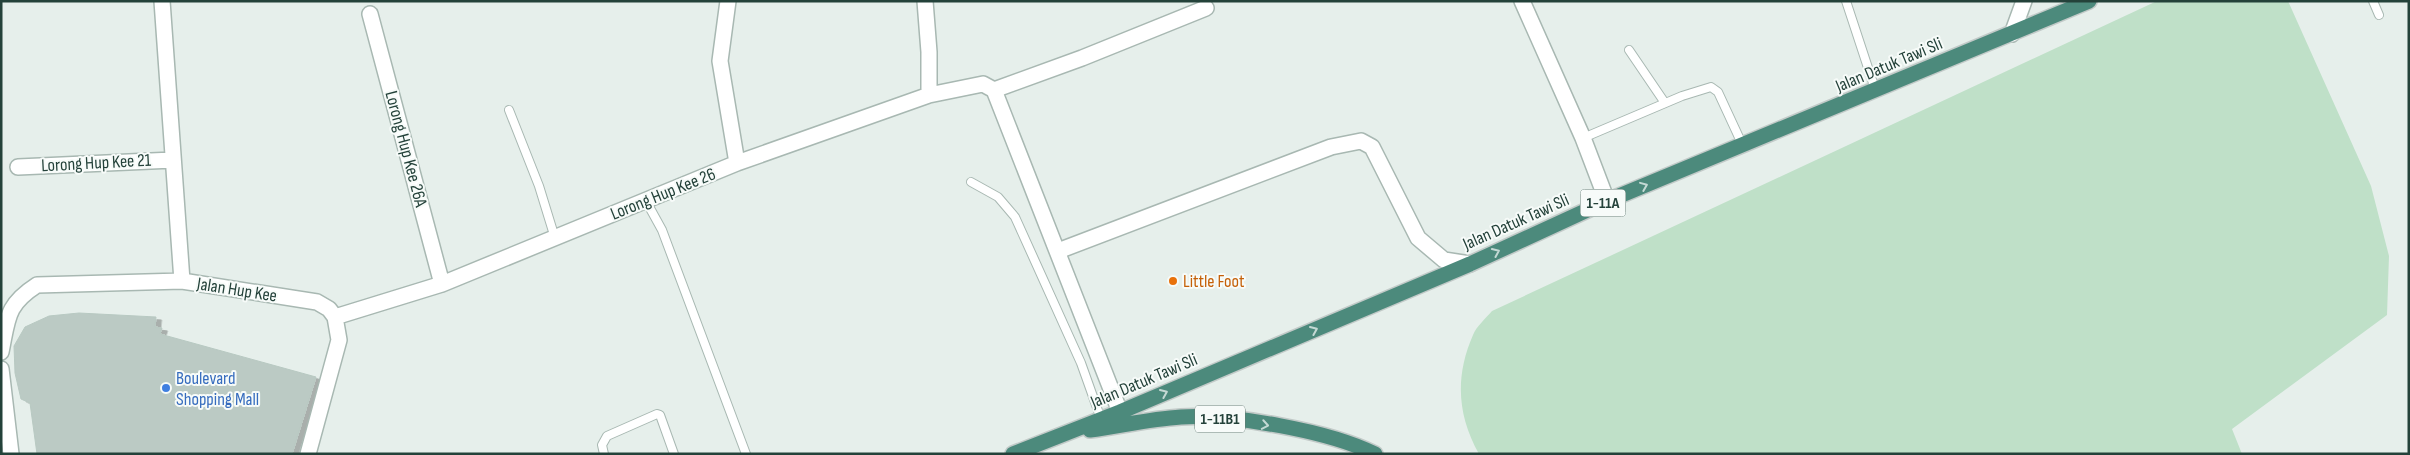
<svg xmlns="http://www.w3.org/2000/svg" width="2410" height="455" font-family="'Sofia Sans Condensed',sans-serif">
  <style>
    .green { fill: #bfe0c8 }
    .building { fill: #bbcac4; stroke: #b8c9c2; filter: url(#shadow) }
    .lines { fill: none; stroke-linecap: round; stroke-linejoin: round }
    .service-casing { stroke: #a8b8b2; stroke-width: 10 }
    .minor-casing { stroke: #a8b8b2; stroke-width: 18 }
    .trunk-casing { stroke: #c2cac8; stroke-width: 18 }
    .service { stroke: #fff; stroke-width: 8 }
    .minor { stroke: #fff; stroke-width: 15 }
    .trunk { stroke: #4c8a7c; stroke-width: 15 }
    .oneway { stroke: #c4d9d4 }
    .food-dot { fill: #e8710a; stroke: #f7fbf9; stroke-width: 2 }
    .shop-dot { fill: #3f7fe0; stroke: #f7fbf9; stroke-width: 2 }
    .labels { text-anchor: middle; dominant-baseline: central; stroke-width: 4; stroke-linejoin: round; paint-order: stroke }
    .shield { fill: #f7fbf9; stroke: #637a73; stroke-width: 1 }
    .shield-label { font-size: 16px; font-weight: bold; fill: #24423a }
    .street-label { font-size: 18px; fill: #24423a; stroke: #f7fbf9 }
    .food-label { font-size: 18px; fill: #c56008; stroke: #f7fbf9; text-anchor: start }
    .shop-label { font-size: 18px; fill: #366cbe; stroke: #f7fbf9; text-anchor: start }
  </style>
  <defs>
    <filter id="shadow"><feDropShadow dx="5.5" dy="3" stdDeviation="0" flood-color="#0004"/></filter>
  </defs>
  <rect width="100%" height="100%" fill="#e6efeb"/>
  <path class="green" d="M2157,1h131l83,185 18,70 -2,59 -155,114 10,25h-763c-22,-39 -24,-78 -6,-119 3,-8 13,-17 19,-24z"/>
  <path class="building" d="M79,313l77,4 -1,10 7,1 -2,6 156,43 -24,77h-255l-7,-51 -9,-4 -6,-26 -1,-27 11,-19 24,-11z"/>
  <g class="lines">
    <defs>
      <path id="service" d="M1846,1l30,91
        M2373,1l6,14
        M1629,50l36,53
        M509,110l30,76 16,52
        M1583,138l99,-42 29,-9 7,5 25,54
        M971,182l27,15 17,20 66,146 20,56
        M646,201l16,29 84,224
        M604,454l-2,-9 5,-9 50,-22 3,1 14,39"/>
      <path id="minor" d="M162,1l20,280
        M728,1l-8,60 17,102
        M925,1l4,51v43
        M1522,1l61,137 24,63
        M370,14l72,270
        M2012,34l12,-33
        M994,90l126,322
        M994,90l88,-32 124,-50
        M18,167l155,-7
        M1058,251l273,-104 30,-6 11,6 46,91 26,22 26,4
        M335,317l107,-33 295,-121 192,-68 54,-11 11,6
        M1,352c7,-34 5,-47 36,-67l145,-4 135,21 12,7 6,8 4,23 -31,114
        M1,369l10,85"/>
      <path id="trunk" d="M1090,430c30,-4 60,-11 91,-13 52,-3 148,14 194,37
        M1013,454l107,-42 350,-148 137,-63 482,-200"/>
    </defs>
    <use href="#service" class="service-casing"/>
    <use href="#minor" class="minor-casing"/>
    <use href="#trunk" class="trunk-casing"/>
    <use href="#service" class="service"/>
    <use href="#minor" class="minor"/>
    <use href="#trunk" class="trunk"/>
  </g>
  <defs><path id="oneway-chevron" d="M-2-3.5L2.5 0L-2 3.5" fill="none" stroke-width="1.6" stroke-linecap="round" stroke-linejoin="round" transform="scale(1.25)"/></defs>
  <g class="oneway">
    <use href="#oneway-chevron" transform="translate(1644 186) rotate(-22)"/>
    <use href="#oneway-chevron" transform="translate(1496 252) rotate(-24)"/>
    <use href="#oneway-chevron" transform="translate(1314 330) rotate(-23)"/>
    <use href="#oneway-chevron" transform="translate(1164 393) rotate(-23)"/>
    <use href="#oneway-chevron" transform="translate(1265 425) rotate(10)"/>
  </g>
  <circle class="food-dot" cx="1173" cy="281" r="5"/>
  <circle class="shop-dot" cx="166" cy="388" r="5"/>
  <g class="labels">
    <g class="shield">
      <rect x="1580.5" y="189.5" width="45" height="27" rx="4"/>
      <rect x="1195" y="405.5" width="50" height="27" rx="4"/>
    </g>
    <g class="shield-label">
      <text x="1603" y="203">1-11A</text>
      <text x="1220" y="419">1-11B1</text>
    </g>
    <g class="street-label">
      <text transform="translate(1889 65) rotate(-23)">Jalan Datuk Tawi Sli</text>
      <text transform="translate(406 149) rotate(75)">Lorong Hup Kee 26A</text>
      <text transform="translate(96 163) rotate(-3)">Lorong Hup Kee 21</text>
      <text transform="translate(663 194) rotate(-22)">Lorong Hup Kee 26</text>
      <text transform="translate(1516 222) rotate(-24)">Jalan Datuk Tawi Sli</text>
      <text transform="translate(237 290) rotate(9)">Jalan Hup Kee</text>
      <text transform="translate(1144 381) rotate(-23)">Jalan Datuk Tawi Sli</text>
    </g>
    <g class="food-label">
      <text x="1183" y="281">Little Foot</text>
    </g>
    <g class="shop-label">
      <text x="176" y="378">Boulevard<tspan x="176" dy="21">Shopping Mall</tspan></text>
    </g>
  </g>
  <rect width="2410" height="455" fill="none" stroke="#24423a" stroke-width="5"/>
</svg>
